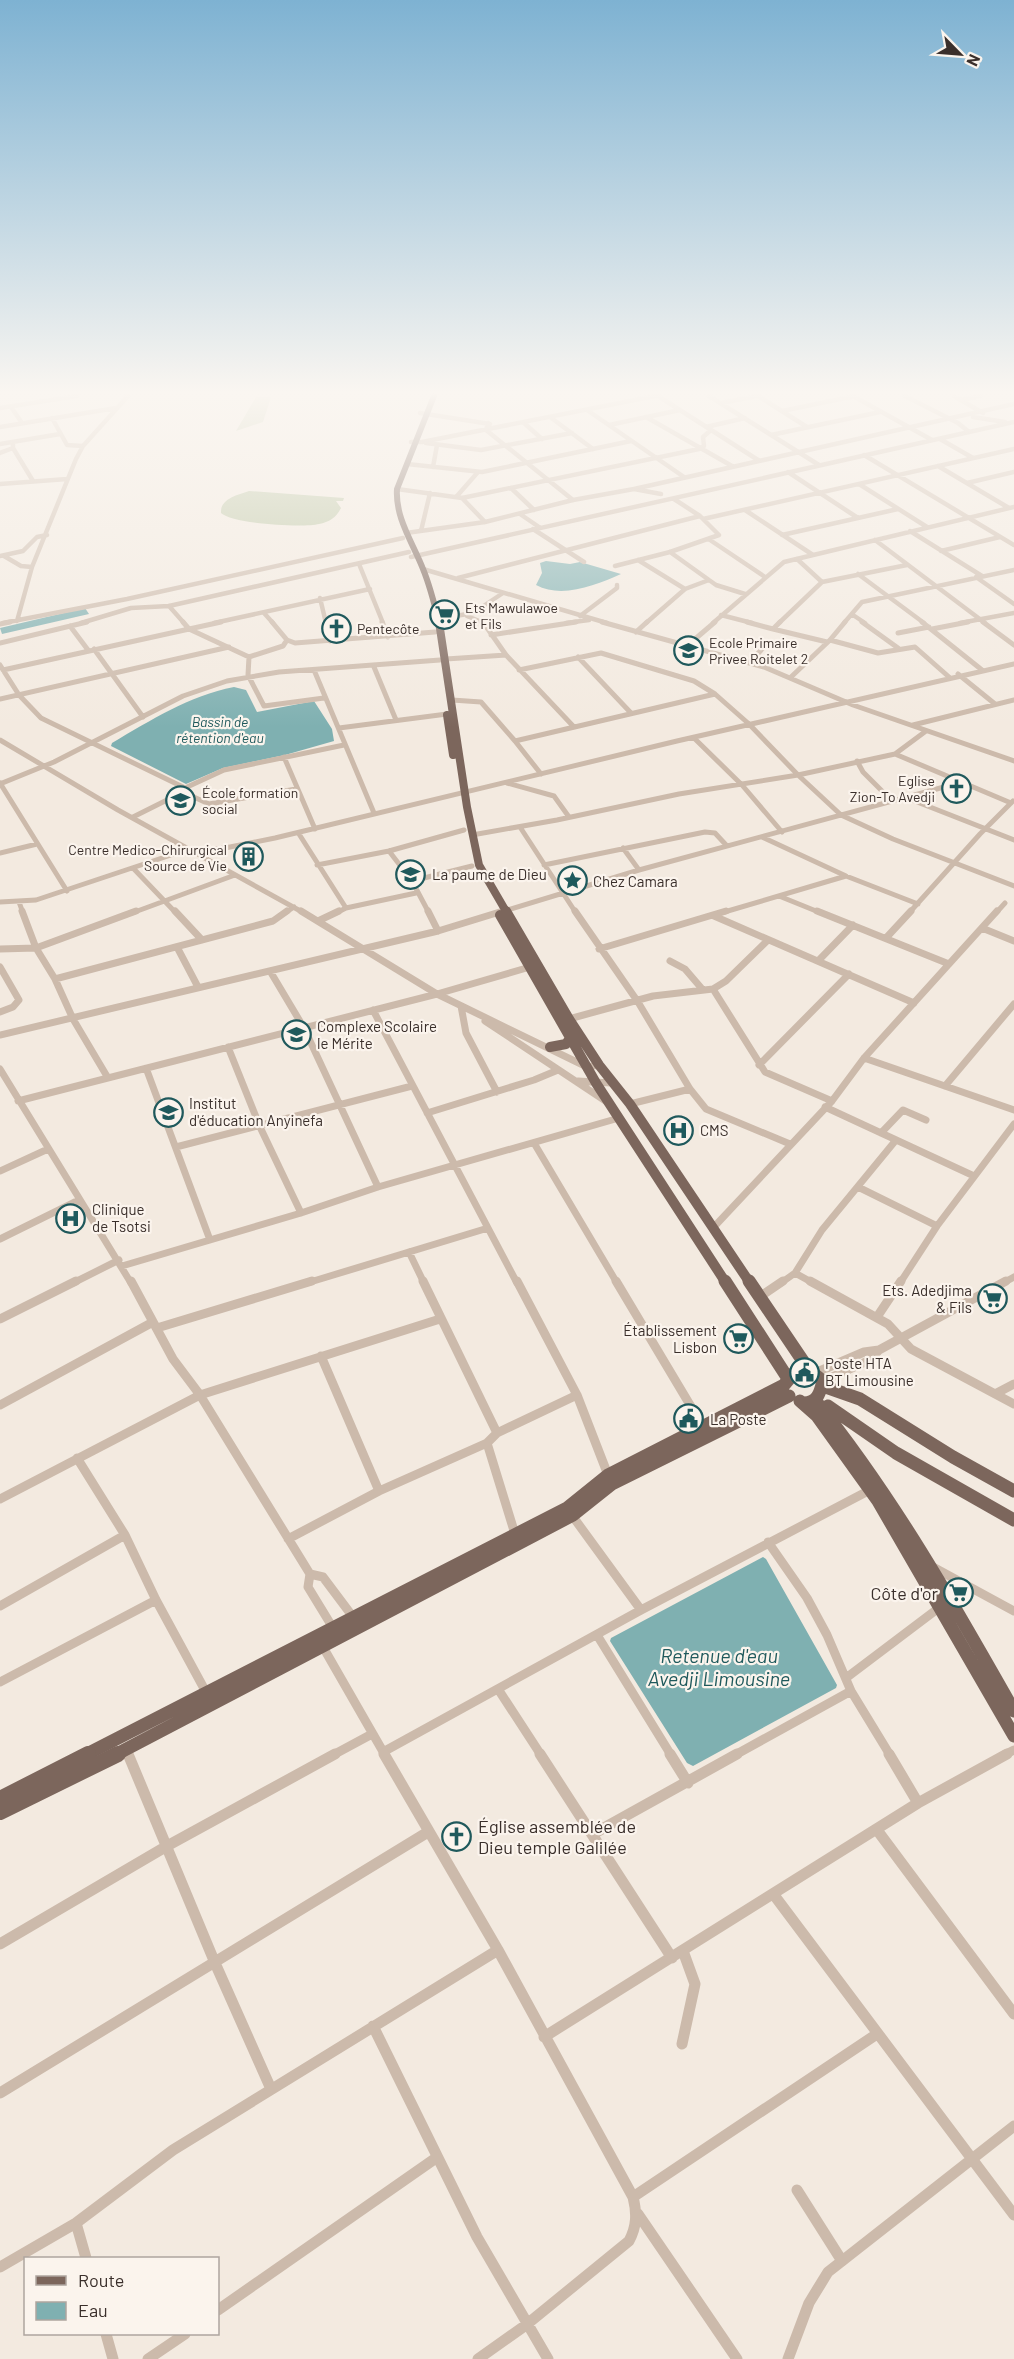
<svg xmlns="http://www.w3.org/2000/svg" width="1014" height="2359" font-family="Barlow,sans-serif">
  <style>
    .green { fill: #b8c3a0 }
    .water { fill: #7fb0b1 }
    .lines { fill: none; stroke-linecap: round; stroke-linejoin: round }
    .minor-far4 { stroke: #ccbaab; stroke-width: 4.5 }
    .minor-far3 { stroke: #ccbaab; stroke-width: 5 }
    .minor-far2 { stroke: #ccbaab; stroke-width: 7 }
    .minor-far1 { stroke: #ccbaab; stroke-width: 9 }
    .minor { stroke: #ccbaab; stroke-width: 11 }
    .major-far4 { stroke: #7c665c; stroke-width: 6 }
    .major-far3 { stroke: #7c665c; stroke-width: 8 }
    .major-far2 { stroke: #7c665c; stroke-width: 10 }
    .major-far1 { stroke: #7c665c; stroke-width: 13 }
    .major { stroke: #7c665c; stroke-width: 16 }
    .labels { text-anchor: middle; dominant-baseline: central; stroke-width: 4.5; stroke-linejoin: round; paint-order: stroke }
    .far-poi-label { font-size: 14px; fill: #3a2f2b; stroke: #fbf4ed; text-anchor: start }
    .far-water-label { font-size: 14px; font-style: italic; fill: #1f595c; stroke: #fbf4ed }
    .poi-label { font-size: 15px; fill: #3a2f2b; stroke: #fbf4ed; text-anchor: start }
    .near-poi-label { font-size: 18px; fill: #3a2f2b; stroke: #fbf4ed; text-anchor: end }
    .near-water-label { font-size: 20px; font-style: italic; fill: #1f595c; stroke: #fbf4ed }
  </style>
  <rect width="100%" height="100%" fill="#f3eae0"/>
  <path class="green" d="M256,397h15l-8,25 -27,9z
    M249,491l95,7 -1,3h-7l5,7c-5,10 -12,14 -22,16 -16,4 -87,0 -98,-11 -1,-14 16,-18 28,-22z"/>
  <path class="water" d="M546,561l24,3 10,-2 41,12c-25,11 -59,25 -85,11l6,-12 -2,-10z
    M85,608l4,6 -87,20 -2,-6z
    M234,687l12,3 11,22 57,-11 18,28 2,12 -49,14 -62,13 -37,16 -75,-38 1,-3c39,-23 77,-47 122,-56z
    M763,1557l3,2 71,126 -1,3 -143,78 -6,-3 -77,-122 1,-3z"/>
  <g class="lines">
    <path class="minor-far4" d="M658,396l100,64
      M709,396l110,69
      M758,396l49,31
      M853,396l79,44
      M905,396l53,27 11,9
      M954,396l29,17
      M961,400l19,-4
      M721,403l36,-7
      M11,407l11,16
      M0,408l77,-12
      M587,410l97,67
      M782,411l73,-15
      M420,413l70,11
      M550,417l43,32
      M646,417l86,49
      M973,417l32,5
      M52,418l15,27 16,1
      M488,423l-2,7 87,70
      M524,423l18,16
      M609,425l71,-15
      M0,427l116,-19
      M706,427l39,-9
      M771,435l109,-23
      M940,439l33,19
      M411,442h11l233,-46
      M426,443l55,7 91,-17
      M0,444l60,-10
      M13,448l20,33
      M0,453l13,-5v-4
      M864,455l150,90
      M407,464l75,8 149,-31
      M938,466l71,42
      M433,467l4,-22
      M788,472l70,46
      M967,483l47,-11
      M0,484l67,-5
      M859,484l68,43
      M511,488l23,22
      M397,489l65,9 237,-49 5,-3 -1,-9 8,-7
      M634,489l380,-85
      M457,496l21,-24
      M462,498l23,24
      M745,510l68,45
      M520,514l19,13
      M703,519l311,-70
      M533,529l51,33
      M421,531l9,-38
      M910,531l72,45
      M406,533l79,-11 88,-22 61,-11 27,5
      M782,535l116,-26
      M710,540l55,37
      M875,540l110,83
      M941,551l59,-14
      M670,552l46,33 29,9
      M0,556l23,-5 14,-14 10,-2
      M4,556l17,10 11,1
      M411,557l603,-135
      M797,559l25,23
      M638,560l47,29
      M359,564l24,59
      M615,566l55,-14 49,-17 -19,-19 -26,-17
      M423,569l184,54
      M858,574l66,49
      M976,577l38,27
      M458,578l242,-62
      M320,598l6,25
      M169,606l15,17
      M264,613l9,10
      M721,615l31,8
      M853,615l12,8
      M467,616l17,7
      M580,616l37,-28v-3
      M438,619l35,-6 30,-20
      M17,621l15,-54 44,-108 7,-13 45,-50
      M3,623l124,-24 276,-61
      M81,623l50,-15 38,-2 240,-54
      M214,623l156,-34
      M566,623l23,-3
      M646,623l39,-34 24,-9
      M713,623l71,-61 230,-55
      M779,623l43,-41 85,-17
      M844,623l18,-21 152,-32
      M960,623l54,-10"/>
    <path class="minor-far3" d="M183,622l6,7 60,28 -1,18 16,31 60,-8
      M272,622l15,18 8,3 140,-11
      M326,622l4,19
      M382,622l6,15
      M483,622l23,33 68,72
      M602,622l162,45 89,38 161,56
      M747,622l26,7
      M780,622l-7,7 54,13
      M862,622l36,26
      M922,622l60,48
      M983,622l31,23
      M0,624l10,-2
      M70,626l18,24
      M932,629l36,-7
      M636,632l11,-10
      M898,633l31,-6
      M491,635l85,-13
      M830,640l48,13 37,-6 34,30
      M0,643l87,-21
      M688,645l27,-23
      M94,649l49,68
      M249,657l34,-11 4,-6
      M578,657l53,56
      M446,659l60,-4
      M749,663l15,-16
      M0,665l19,30 22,23 144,70
      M374,667l22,53
      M3,670l218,-48
      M314,670l60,143
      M519,670l82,-17 93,28 21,13 34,30 49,51 43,40 52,24 121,47
      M958,674l37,30
      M791,677l39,-37 15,-18
      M0,699l229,-52
      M452,700l29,2 34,39
      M913,725l101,-25
      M339,728l108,-14
      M694,738l48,47 40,47
      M0,740l118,70 186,103
      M895,754l31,-23
      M284,757l31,72
      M857,761l6,11 28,28
      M541,774l-26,-33 200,-47
      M0,783l67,108
      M507,783l47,13 15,21
      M0,784l54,-22 129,-66 44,-15 52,-9 161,-12
      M183,792l26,12 87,-15
      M907,798l107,42
      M133,817l50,-25 2,-4 39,-18 120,-25
      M520,827l56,86
      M299,834l47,74 -10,5
      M472,835l85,-15 122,-26 119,-19 97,-21 116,49
      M762,837l84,39 72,28
      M623,848l16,22
      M389,851l23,30 17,32
      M0,853l37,-9
      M317,865l72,-14 75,-21
      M544,865l161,-33 10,1 12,13
      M133,868l43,45
      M412,881l60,-15
      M779,896l42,17
      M0,902l36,-2 138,-46 51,-6 50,-10 402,-97 337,-77
      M19,902l4,11
      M346,908l70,-15
      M132,913l103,-38
      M285,913l9,-6
      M498,913l141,-43 305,-83 12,-7
      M721,913l125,-37
      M909,913l71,-79 33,-33
      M996,913l9,-10"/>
    <path class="minor-far2" d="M22,911l14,37 19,31 18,40 35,59
      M175,911l27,29
      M301,911l136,83 150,73 12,-2
      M428,911l10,20
      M575,911l63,91 52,87 16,20 84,35
      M817,911l132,53
      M714,916l200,87
      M318,921l21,-10
      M982,928l32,13
      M886,938l25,-27
      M177,947l21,40
      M0,949l36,-1 100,-37
      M599,949l127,-38
      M819,960l34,-35
      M670,961l15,8 18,21
      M0,967l19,33 -6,7 -13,5
      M270,971l34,57 74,159
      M55,979l218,-58 14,-10
      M713,989l52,83 67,29
      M461,1006l5,27 31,59
      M373,1010l144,273
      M569,1019l84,-23 60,-7 13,-8 42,-41
      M485,1021l122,81
      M0,1035l438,-104 65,-20
      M228,1047l32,80 41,86
      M864,1058l150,52
      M759,1065l90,-91
      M146,1068l64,172
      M0,1069l131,214
      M578,1081l33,2
      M945,1086l69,-82
      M18,1101l419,-107 93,-27
      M630,1104l60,-15
      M825,1107l149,69
      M427,1113l107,-33 24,-10
      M881,1133l22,-23 23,10
      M534,1143l83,140
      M176,1147l236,-61
      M0,1171l48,-22
      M858,1187l79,39
      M713,1228l119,-127 32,-43 133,-147
      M0,1239l79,-39
      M409,1252l15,31
      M122,1266l179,-53 77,-26 241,-69
      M795,1273l18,10
      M73,1283l46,-23
      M307,1283l181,-55
      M781,1283l14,-10 27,-43 74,-90
      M900,1283l37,-57 77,-102
      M1003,1283l11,-6"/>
    <path class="minor-far1" d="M131,1281l42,78 27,36 110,179 -2,13 25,41
      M423,1281l74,152
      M517,1281l60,114 31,80
      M616,1281l86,144
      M810,1281l78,43 23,25 103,55
      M761,1296l22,-15
      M877,1317l24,-36
      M0,1319l76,-38
      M157,1328l155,-47
      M321,1356l58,135
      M815,1373l49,-21 15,-2
      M823,1381l47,-21 9,-10 127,-69
      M995,1394l19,-10
      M0,1405l153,-83
      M487,1443l28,91
      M77,1458l48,77 31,65 51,94
      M0,1499l200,-104 240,-76
      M571,1514l70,96
      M288,1539l91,-48 108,-48 10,-10 80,-38
      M768,1542l39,56 20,37 24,56 39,64
      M931,1566l83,45
      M310,1574l13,3 30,40
      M0,1606l125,-71
      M597,1635l74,120
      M323,1647l62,108
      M846,1678l94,-71
      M0,1682l156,-82
      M498,1689l43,66
      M126,1750l2,5
      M383,1752l258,-142 229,-120
      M333,1755l39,-21
      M735,1755l116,-64
      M1004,1755l10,-5"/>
    <path class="minor" d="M128,1754l87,209 56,126
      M384,1754l114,196 135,247c4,16 4,29 -4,44l-103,84 -48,34
      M540,1754l132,204
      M670,1754l18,29
      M889,1754l29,49
      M877,1830l137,184
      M593,1834l144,-80
      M774,1895l240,320
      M0,1944l167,-98 168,-92
      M373,2026l104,211 71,122
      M544,2037l374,-234 89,-49
      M682,2044l13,-60 -12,-33
      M0,2093l428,-261
      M797,2190l45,71
      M633,2197l244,-163
      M638,2214l99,145
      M76,2223l10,35
      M0,2267l76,-44 97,-73 325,-200
      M218,2310l218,-152
      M106,2334l7,25
      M148,2359l37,-25
      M788,2359l21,-56 19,-31 186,-146"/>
    <path class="major-far4" d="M434,396l-37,93c-2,29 16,54 26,80 7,17 12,37 16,54"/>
    <path class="major-far3" d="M439,622l28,185 12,58 28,48
      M447,715l6,40"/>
    <path class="major-far2" d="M506,911l63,108 30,46 31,39 120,179
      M500,915l96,168 130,200
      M550,1047l16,-3 5,-7"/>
    <path class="major-far1" d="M725,1281l62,96
      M749,1281l60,89 14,11c-3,11 -5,22 -19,22
      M823,1386l37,13 93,58 61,34
      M815,1400c78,97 138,203 199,311
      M800,1401l17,15 61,85 136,235
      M828,1406l68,47 118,67
      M85,1755l482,-247 41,-33 176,-90 10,-12 15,-3
      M115,1755l458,-240 39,-31 177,-88"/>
    <path class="major" d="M0,1799l88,-45
      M0,1812l118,-58"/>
  </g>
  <linearGradient id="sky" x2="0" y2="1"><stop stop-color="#7eb2d2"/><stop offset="0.54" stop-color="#faf6f1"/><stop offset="1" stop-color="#faf6f1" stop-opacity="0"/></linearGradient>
  <rect width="1014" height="727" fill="url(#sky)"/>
  <defs>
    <symbol id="supermarket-ring" viewBox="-11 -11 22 22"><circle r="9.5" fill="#fbf4ed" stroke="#1f595c" stroke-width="1.5"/><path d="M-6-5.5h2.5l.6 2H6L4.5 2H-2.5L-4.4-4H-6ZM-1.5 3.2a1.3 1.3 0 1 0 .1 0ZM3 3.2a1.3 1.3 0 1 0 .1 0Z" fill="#1f595c"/></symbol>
    <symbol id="church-ring" viewBox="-11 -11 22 22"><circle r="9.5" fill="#fbf4ed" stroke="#1f595c" stroke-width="1.5"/><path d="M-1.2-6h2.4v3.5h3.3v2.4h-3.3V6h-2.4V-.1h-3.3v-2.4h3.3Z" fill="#1f595c"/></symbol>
    <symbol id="school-ring" viewBox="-11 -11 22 22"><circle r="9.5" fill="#fbf4ed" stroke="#1f595c" stroke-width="1.5"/><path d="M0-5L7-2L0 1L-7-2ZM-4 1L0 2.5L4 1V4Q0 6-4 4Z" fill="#1f595c"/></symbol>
    <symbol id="building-ring" viewBox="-11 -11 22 22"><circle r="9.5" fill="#fbf4ed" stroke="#1f595c" stroke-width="1.5"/><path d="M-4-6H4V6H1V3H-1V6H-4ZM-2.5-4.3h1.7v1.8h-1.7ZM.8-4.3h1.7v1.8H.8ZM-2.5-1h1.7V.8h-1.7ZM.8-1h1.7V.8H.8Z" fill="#1f595c"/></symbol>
    <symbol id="sight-ring" viewBox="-11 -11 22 22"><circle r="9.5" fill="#fbf4ed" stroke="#1f595c" stroke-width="1.5"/><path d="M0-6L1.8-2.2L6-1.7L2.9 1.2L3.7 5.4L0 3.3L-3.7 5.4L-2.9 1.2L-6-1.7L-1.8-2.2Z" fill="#1f595c"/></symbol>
    <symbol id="hospital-ring" viewBox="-11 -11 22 22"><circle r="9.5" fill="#fbf4ed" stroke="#1f595c" stroke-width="1.5"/><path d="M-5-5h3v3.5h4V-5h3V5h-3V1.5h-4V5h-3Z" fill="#1f595c"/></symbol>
    <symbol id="civic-ring" viewBox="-11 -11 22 22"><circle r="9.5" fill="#fbf4ed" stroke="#1f595c" stroke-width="1.5"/><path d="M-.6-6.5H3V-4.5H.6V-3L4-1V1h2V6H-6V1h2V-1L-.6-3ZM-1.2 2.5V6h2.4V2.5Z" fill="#1f595c"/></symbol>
  </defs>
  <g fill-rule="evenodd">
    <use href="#supermarket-ring" x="428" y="598" width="33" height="33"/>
    <use href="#church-ring" x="320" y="612" width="33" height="33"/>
    <use href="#school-ring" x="672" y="634" width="33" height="33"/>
    <use href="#church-ring" x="940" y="772" width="33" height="33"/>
    <use href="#school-ring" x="164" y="784" width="33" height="33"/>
    <use href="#building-ring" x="232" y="840" width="33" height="33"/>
    <use href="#school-ring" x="394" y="858" width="33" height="33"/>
    <use href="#sight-ring" x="556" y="864" width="33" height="33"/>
    <use href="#school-ring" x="280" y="1018" width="33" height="33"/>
    <use href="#school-ring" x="152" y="1096" width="33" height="33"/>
    <use href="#hospital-ring" x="662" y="1114" width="33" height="33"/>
    <use href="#hospital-ring" x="54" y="1202" width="33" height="33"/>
    <use href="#supermarket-ring" x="976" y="1282" width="33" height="33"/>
    <use href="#supermarket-ring" x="722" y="1322" width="33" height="33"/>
    <use href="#civic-ring" x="788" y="1356" width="33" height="33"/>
    <use href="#civic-ring" x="672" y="1402" width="33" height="33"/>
    <use href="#supermarket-ring" x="942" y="1576" width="33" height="33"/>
    <use href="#church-ring" x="440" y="1820" width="33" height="33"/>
  </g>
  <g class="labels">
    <g class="far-poi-label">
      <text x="465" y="607">Ets Mawulawoe<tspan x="465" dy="16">et Fils</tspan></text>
      <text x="357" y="628">Pentecôte</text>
      <text x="709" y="642">Ecole Primaire<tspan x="709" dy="16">Privee Roitelet 2</tspan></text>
      <text x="935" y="780" text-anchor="end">Eglise<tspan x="935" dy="16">Zion-To Avedji</tspan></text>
      <text x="202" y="792">École formation<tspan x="202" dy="16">social</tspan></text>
      <text x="227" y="849" text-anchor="end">Centre Medico-Chirurgical<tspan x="227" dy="16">Source de Vie</tspan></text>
    </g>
    <g class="far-water-label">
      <text x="220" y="721">Bassin de<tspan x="220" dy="16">rétention d'eau</tspan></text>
    </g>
    <g class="poi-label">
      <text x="432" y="874">La paume de Dieu</text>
      <text x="593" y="881">Chez Camara</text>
      <text x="317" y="1026">Complexe Scolaire<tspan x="317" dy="17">le Mérite</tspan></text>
      <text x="189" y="1103">Institut<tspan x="189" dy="17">d'éducation Anyinefa</tspan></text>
      <text x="700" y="1130">CMS</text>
      <text x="92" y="1209">Clinique<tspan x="92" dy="17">de Tsotsi</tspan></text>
      <text x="972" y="1290" text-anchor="end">Ets. Adedjima<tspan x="972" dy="17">&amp; Fils</tspan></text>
      <text x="717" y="1330" text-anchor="end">Établissement<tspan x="717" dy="17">Lisbon</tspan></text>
      <text x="825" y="1363">Poste HTA<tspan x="825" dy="17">BT Limousine</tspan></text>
      <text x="710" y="1419">La Poste</text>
    </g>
    <g class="near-poi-label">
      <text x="938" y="1593">Côte d'or</text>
      <text x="478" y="1826" text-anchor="start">Église assemblée de<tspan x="478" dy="21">Dieu temple Galilée</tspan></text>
    </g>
    <g class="near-water-label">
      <text x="719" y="1655">Retenue d'eau<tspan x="719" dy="23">Avedji Limousine</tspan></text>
    </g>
  </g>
  <rect x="24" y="2257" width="195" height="78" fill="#fbf4ed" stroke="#aea59f" stroke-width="1.5"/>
  <rect x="36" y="2276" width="30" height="9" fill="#7c665c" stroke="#aea59f" stroke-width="1.5"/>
  <text x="78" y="2287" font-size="18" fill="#3a2f2b">Route</text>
  <rect x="36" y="2302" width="30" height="18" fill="#7fb0b1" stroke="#aea59f" stroke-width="1.5"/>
  <text x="78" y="2317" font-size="18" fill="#3a2f2b">Eau</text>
  <g transform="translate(960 54) rotate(115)" stroke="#fbf4ed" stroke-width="4.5" paint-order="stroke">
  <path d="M0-4.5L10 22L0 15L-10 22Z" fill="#3a2f2b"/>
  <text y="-9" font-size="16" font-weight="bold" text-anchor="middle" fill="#3a2f2b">N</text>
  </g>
</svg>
